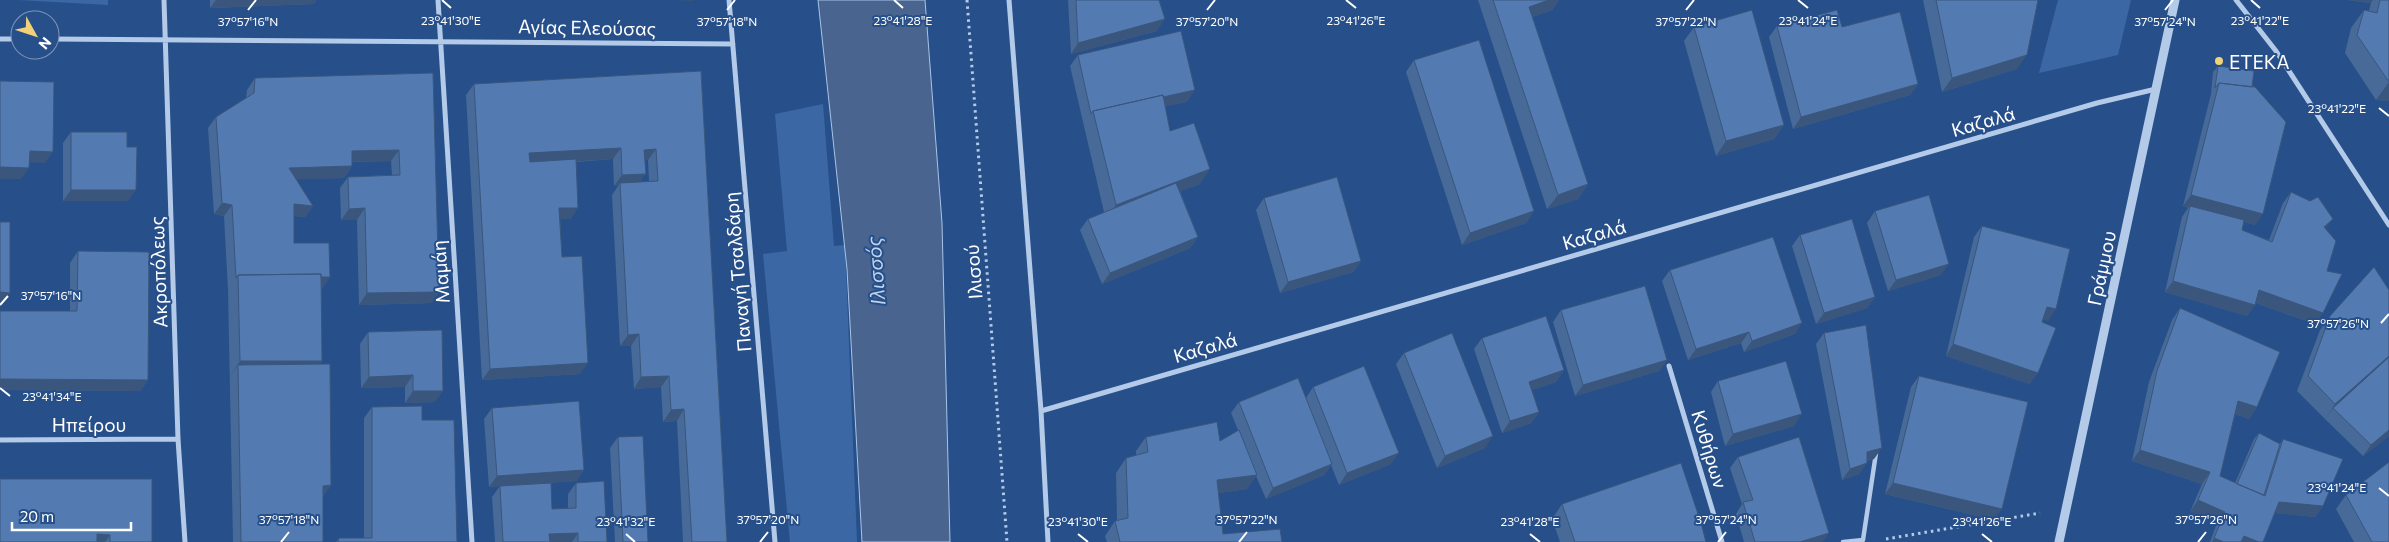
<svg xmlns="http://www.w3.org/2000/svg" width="2389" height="542" font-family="Commissioner,sans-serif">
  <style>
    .green { fill: #3b68a5 }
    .water { fill: #49658f; stroke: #a8c4ea }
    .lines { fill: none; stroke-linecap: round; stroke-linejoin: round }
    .path { stroke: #b3cae9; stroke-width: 3; stroke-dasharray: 2.5 4; stroke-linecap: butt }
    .pedestrian { stroke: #b3cae9; stroke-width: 4.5 }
    .minor { stroke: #b3cae9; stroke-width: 5 }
    .tertiary { stroke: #b3cae9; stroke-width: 9 }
    .wall { fill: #476a99; fill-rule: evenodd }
    .shaded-wall { fill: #3a567d }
    .building { fill: #537bb2; stroke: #3a567d }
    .ticks { fill: none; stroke: #fff; stroke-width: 2 }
    .poi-dot { fill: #f2d279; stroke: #274f89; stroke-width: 2 }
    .labels { text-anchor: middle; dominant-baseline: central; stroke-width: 4; stroke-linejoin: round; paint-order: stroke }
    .street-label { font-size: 19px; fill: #fff; stroke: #274f89 }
    .poi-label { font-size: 19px; fill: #fff; stroke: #274f89; text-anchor: start }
    .water-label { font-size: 20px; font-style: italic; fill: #bfd4f0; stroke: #274f89 }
    .ticks-label { font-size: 12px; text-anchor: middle; fill: #fff; stroke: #274f89; stroke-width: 4; stroke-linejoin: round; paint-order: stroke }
  </style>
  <rect width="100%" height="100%" fill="#274f89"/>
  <path class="green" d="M18,0h90v5z
    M2058,0h73l-13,55 -79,18z
    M823,104l11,142 11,-1 12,297h-67l-27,-288 24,-3 -12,-137z"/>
  <path class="water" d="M818,0h107l17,223 8,319h-88l-15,-273z"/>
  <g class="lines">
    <path class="path" d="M967,0l40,542
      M1886,539l154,-26"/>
    <path class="pedestrian" d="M1843,542l20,-2 13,-87"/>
    <path class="minor" d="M164,0l14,439 7,103
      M438,0l34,542
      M729,0l46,542
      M1009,0l32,411 7,131
      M2236,0l40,51 113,174
      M0,39h20
      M50,39l683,5
      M1669,366l53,176
      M1041,411l1056,-308 59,-14
      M0,440l178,-1"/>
    <path class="tertiary" d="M2059,542l116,-542"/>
  </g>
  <path class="wall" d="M210,0h106l-2,4 -104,4z
    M1068,0h91l-2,31 -86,23z
    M1478,0h81l-7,10 -20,7 56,167 -10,15 -31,10z
    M1923,0h115l-21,69 -75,23z
    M2347,0h42v101l-13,-1 -31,-47 6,-25 13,-18 5,1 2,-8z
    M1777,26l65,1 76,57 -8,11 -117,34 -24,-92z
    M1694,27l90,98 -10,14 -58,17 -32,-115z
    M1078,55l109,47 -22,4 5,25 30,53 -20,7 18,46 -8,11 -88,36 -22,-54 8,-11 16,-7 -34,-146z
    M1414,60l120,151 -8,12 -64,22 -56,-173z
    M2218,66l34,21 3,138 -11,-3 -2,8 27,10 14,-37 8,-11 34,37 2,42 -12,53 -59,-21 -9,13 -82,-24 17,-75 6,-9 -5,-2 28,-112 2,-22z
    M701,71l26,471h-44l-6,-121 -14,1 -2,-35 -27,2 -3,-43h-11l-8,-151 6,-9h-4l-1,-27 -37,3 -5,57h-11l2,38 18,117 -98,6 -16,-285 8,-11zM645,160h3l1,22h-9z
    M433,73l6,219 -8,11 -72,2 -2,-85h-16l-1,-32 8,-11 44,-2 -1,-14 -39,1v4l-8,12 -48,1 17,27 -8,11 -11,-1v27l36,34 -8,11h-1l1,73 -2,3 11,121 -8,11v46h-90l-5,-252 -4,-74 -10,-2 -6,-86 8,-11 30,-19 1,-8 8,-12z
    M71,132l56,15 1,54h-65v-58z
    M1264,198l97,63 -8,11 -73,21 -24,-83z
    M1875,211l66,64 -53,16 -21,-68z
    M1982,226l66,95 -5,-2 -13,65 -84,-28 28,-119z
    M1800,235l75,62 -8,11 -51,16 -24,-78z
    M78,251l70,129 -8,11 -140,-1v-79h70v-48z
    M1670,270l125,64 -51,18 -3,-9 -53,17 -26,-79z
    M2180,308l77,99 -8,12 -14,-5 -15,62 15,7 19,-44 5,-6 21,11 3,-5 40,67 -8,11 -40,-4 -12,29h-53l7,-19 -27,-11 12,-28 -70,-23 17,-79 23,-62z
    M1561,310l106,50 -8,11 -84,25 -22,-74z
    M2330,316l59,120 -26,20 -38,-37 -28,-28 23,-61z
    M442,330l-7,72 -30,1v-16l-44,1 -1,-44 8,-12z
    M1824,333l50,126 -7,2 -8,13 -17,6 -26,-136z
    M1482,338l82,32 -8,12 -24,8 7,22 -8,11 -29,10 -28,-84z
    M1404,353l81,95 -48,20 -41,-104z
    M1919,376l75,144 -109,-26 26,-107z
    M1718,381l76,45 -69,20 -14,-54z
    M1313,387l78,77 -52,21 -8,-20 -7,10 -58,24 -10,-23 -9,13 -29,4 5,41 59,8h-175l-2,-6 10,-15h2l-1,-48 10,-15 10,-2v-5l10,-14 74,4 18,-11 -7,-17 8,-11 67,-4z
    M372,407l50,13 35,122h-121l3,-4h25v-120z
    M492,408l92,62 -8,11 -46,3 22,25h16v-15l8,-11 31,59h-112l-3,-45 8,-11 -11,1 -5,-68z
    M618,437l30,105h-33l-5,-94z
    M1738,457l85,85h-79l-8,-28 6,-10 -12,-36z
    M0,479l152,63h-152z
    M2346,495l43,47h-35l-18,-33z
    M1562,504l144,38h-146l-8,-23z"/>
  <path class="shaded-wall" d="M216,0h100l-2,4 -104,4z
    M676,0h18l-1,1z
    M1549,0h10l-7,10 -33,12 10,-15z
    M2347,0h26l-2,3z
    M1165,19l-8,12 -86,23 7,-11z
    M2027,55l-10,14 -75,23 10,-14z
    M2389,82v19l-13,-1z
    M1918,84l-8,11 -117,34 8,-12z
    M1195,90l-8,12 -91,20 -2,-9z
    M1784,125l-10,14 -58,17 10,-15z
    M621,148l-8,11 -92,6 8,-12z
    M656,149l-8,11 -12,1 8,-11z
    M399,150l-8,11 -47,1 8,-11z
    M30,151l23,1 -8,11 -23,-1z
    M352,166l-8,12 -63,2 8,-12z
    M0,167l29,1 -8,11h-21z
    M1210,169l-10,15 -94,35 10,-14z
    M646,174l-8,11 -18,-2 -2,3h-4l8,-11z
    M1588,184l-10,15 -31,10 11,-14z
    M71,190h65l-8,11h-65z
    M2191,195l72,19 -8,11 -66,-17 1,-2 -2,2 -5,-2z
    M222,203l10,2 -8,11 -10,-2z
    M294,204l19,2 -8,11 -19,-2z
    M365,208l-8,12h-16l8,-11z
    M559,208h19l-7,11 -20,1z
    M1534,211l-8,12 -64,22 8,-12z
    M2333,219l-8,11 -1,-3z
    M1198,237l-8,11 -88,36 8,-11z
    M1361,261l-8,11 -73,21 8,-11z
    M1949,264l-8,11 -53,16 8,-11z
    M330,277l-8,11 -83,2v-12z
    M2173,281l82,24 -8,11 -82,-24z
    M2259,290l64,23 -8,11 -64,-23z
    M0,292l10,1 -8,11h-2z
    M439,292l-8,11 -72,2 8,-12z
    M1875,297l-8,11 -51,16 8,-11z
    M2047,307l9,2 -8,12 -9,-3z
    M1802,323l-7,11 -51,18 8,-11z
    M1749,332l-8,11 -53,17 8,-11z
    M639,334l-8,12h-11l8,-11z
    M1953,344l85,29 -8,11 -84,-28z
    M2389,356v5l-56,47 -8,11 10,-15z
    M1667,360l-8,11 -84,25 8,-11z
    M240,361h82l-11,15 -73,-11 -8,11z
    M588,363l-8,11 -98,6 8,-11z
    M1564,370l-8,12 -35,12 8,-12z
    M413,375l-8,12 -44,1 8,-11z
    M669,376l-8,11 -27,2 7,-12z
    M0,379l148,1 -8,11 -140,-1z
    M413,391h30l-8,11 -30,1z
    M2238,401l19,6 -8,12 -18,-7z
    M684,409l-7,12 -14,1 8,-12z
    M1539,412l-8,11 -29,10 8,-12z
    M1802,414l-8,12 -69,20 8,-12z
    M2389,430v6l-26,20 8,-11z
    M1493,436l-8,12 -48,20 8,-12z
    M1882,448l-8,11 -15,5 8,-12z
    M2140,450l70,22 -8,12 -70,-23z
    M1399,453l-8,11 -52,21 8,-12z
    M1867,463l-8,11 -17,6 8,-11z
    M1332,464l-8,11 -58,24 7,-11z
    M584,470l-8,11 -87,6 8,-11z
    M1257,475l-10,14 -40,6 10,-15z
    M1893,483l109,26 -8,11 -109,-26z
    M331,485l-8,11 -8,1 8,-11z
    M2198,500l27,12 -8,11 -27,-11z
    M2279,502l44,4 -8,11 -43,-4z
    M578,533l-6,9h-28l5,-8z
    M1829,533l-6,9h-23z
    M97,534l13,1 -5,7h-13z
    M2244,536l15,6h-19z
    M2214,538l10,4h-12z"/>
  <path class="building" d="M1076,0h83l6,19 -87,24z
    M1493,0h56l-20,7 59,177 -30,11z
    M1936,0h102l-11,55 -75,23z
    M2380,0h9v82l-32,-47 7,-25 13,3z
    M1752,10l32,115 -58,16 -32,-114z
    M1837,10l5,17 58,-15 18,72 -117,33 -24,-91z
    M1181,31l14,59 -32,7v-2l-70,16 -2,3 -13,-59z
    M1479,40l55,171 -64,22 -56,-173z
    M2218,66l36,5 -2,16 -33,-4 -4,5z
    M701,71l26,471h-35l-8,-133 -13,1 -2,-34 -28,1 -2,-43 -11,1 -8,-152 38,-2 -2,-32 -12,1 2,24 -24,1 -1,-27 -92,5 1,9 46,-3 2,49h-19l3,49 20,-1 6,107 -98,6 -16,-285z
    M433,73l6,219 -72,1 -2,-85 -16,1 -1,-32 52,-2 -1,-25 -47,1v15l-63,2 24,38 -19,-2v39h35l1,34h-9v-3l-83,1 -2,3 -4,-73 -10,-2 -6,-86 38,-24 1,-15z
    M0,81l54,1 -1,70 -23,-1 -1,17 -29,-1z
    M2219,83l36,4 31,35 -23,92 -72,-19z
    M1163,95l7,36 24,-8 16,46 -94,36 -23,-94z
    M71,132h56v15h10l-1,43h-65z
    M1337,177l24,84 -73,21 -24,-84z
    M1176,183l22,54 -88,36 -22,-54z
    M2291,192l19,9 8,-4 15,22 -9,8 12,14 -9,30 15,3 -19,39 -64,-23 -4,15 -82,-24 17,-75 54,14 -2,10 30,12z
    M1929,195l20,69 -53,16 -21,-69z
    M1852,219l23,78 -51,16 -24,-78z
    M0,222h10v71l-10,-1z
    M1982,226l88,23 -14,60 -9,-2 -5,15 14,6 -18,45 -85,-29z
    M1773,237l29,86 -50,18 -3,-9 -53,17 -26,-79z
    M78,251l71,1 -1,128 -148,-1v-68h77z
    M2374,267l15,23v66l-54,48 -27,-28 22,-60z
    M321,274l1,87h-82l-2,-86z
    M1645,286l22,74 -84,25 -22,-75z
    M2180,308l100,44 -23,55 -19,-6 -18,75 45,20 18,-57 60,20 -20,47 -44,-4 -16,40h-4l-15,-6 -3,6h-17l-10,-4 11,-26 -27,-12 12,-28 -70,-22 17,-79z
    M1546,316l18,54 -35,12 10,30 -29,9 -28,-83z
    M1866,325l16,123 -15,4v11l-17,6 -26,-136z
    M442,330l1,61h-30v-16l-44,2 -1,-45z
    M1452,333l41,103 -48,20 -41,-103z
    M2389,357v73l-18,15 -38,-37z
    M1786,361l16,53 -69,20 -15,-53z
    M330,364l1,121 -8,1v56h-82l-3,-177z
    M1364,366l35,87 -52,20 -34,-86z
    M1919,376l109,26 -26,107 -109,-26z
    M1298,378l34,86 -59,24 -34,-86z
    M579,401l5,69 -87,6 -5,-68z
    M422,406v14h32l3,122h-119l1,-4h33v-131z
    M1217,422l3,19 19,-11 18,45 -40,5 6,54 57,-5 2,13h-162l-5,-21 13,-3 -2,-60 22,-6 -2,-15z
    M2259,433l21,11 -16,51 -27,-11z
    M643,436l5,106h-25l-5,-105z
    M1799,437l30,96 -29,9h-45l-12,-40 10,-2 -15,-43z
    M2389,462v80h-17l-26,-47z
    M1681,463l20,60 5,19h-131l-13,-38z
    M0,479h152v63h-42v-7l-13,-1v8h-97z
    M604,481l3,61h-29v-9l-29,1 1,8h-47l-3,-56 51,-3 1,26 24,-1v-25z"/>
  <path class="ticks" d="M442,0l9,8M894,0l9,8M1346,0l10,8M1798,0l10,8M2251,0l9,8M248,10l8,-10M727,10l8,-10M1207,10l8,-10M1686,10l8,-10M2165,10l8,-10M2379,108l10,8M0,305l8,-9M2381,323l8,-9M0,388l10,8M2379,488l10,8M626,534l9,8M1078,534l10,8M1530,534l10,8M1982,534l10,8M281,542l8,-10M760,542l8,-10M1239,542l8,-10M1718,542l8,-10M2198,542l8,-10"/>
  <circle class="poi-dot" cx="2219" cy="61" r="5"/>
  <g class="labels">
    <g class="street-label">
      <text transform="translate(587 27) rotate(1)">Αγίας Ελεούσας</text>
      <text transform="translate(1983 121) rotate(-16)">Καζαλά</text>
      <text transform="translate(1594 234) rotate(-16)">Καζαλά</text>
      <text transform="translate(2101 268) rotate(-78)">Γράμμου</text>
      <text transform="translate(158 272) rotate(-92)">Ακροπόλεως</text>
      <text transform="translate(440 272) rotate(-94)">Μαμάη</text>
      <text transform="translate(737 272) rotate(-95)">Παναγή Τσαλδάρη</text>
      <text transform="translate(973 272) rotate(-94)">Ιλισού</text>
      <text transform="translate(1205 347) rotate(-16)">Καζαλά</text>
      <text x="89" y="424">Ηπείρου</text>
      <text transform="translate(1710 449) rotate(73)">Κυθήρων</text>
    </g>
    <g class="poi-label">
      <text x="2229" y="61">ΕΤΕΚΑ</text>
    </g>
    <g class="water-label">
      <text transform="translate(875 271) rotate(-94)">Ιλισσός</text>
    </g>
  </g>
  <g class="ticks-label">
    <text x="451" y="25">23°41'30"E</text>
    <text x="903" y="25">23°41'28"E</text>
    <text x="1356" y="25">23°41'26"E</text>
    <text x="1808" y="25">23°41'24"E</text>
    <text x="2260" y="25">23°41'22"E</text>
    <text x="248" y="26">37°57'16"N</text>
    <text x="727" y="26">37°57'18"N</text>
    <text x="1207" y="26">37°57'20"N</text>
    <text x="1686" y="26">37°57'22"N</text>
    <text x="2165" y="26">37°57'24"N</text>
    <text x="2337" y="113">23°41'22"E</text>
    <text x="51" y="300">37°57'16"N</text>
    <text x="2338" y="328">37°57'26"N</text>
    <text x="52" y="401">23°41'34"E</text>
    <text x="2337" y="492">23°41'24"E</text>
    <text x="289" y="524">37°57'18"N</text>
    <text x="768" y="524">37°57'20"N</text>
    <text x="1247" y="524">37°57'22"N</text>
    <text x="1726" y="524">37°57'24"N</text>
    <text x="2206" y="524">37°57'26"N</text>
    <text x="626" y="526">23°41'32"E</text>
    <text x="1078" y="526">23°41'30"E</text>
    <text x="1530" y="526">23°41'28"E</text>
    <text x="1982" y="526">23°41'26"E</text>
  </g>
  <g transform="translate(35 35) rotate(130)"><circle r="24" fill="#274f89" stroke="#7d95b8"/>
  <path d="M0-4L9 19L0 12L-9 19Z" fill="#f2d279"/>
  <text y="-8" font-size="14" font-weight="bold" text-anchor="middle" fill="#ffffff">N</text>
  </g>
  <path d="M12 522v8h119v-8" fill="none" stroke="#ffffff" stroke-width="2.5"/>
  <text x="20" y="522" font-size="15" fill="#ffffff" stroke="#274f89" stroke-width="4" paint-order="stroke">20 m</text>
</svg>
